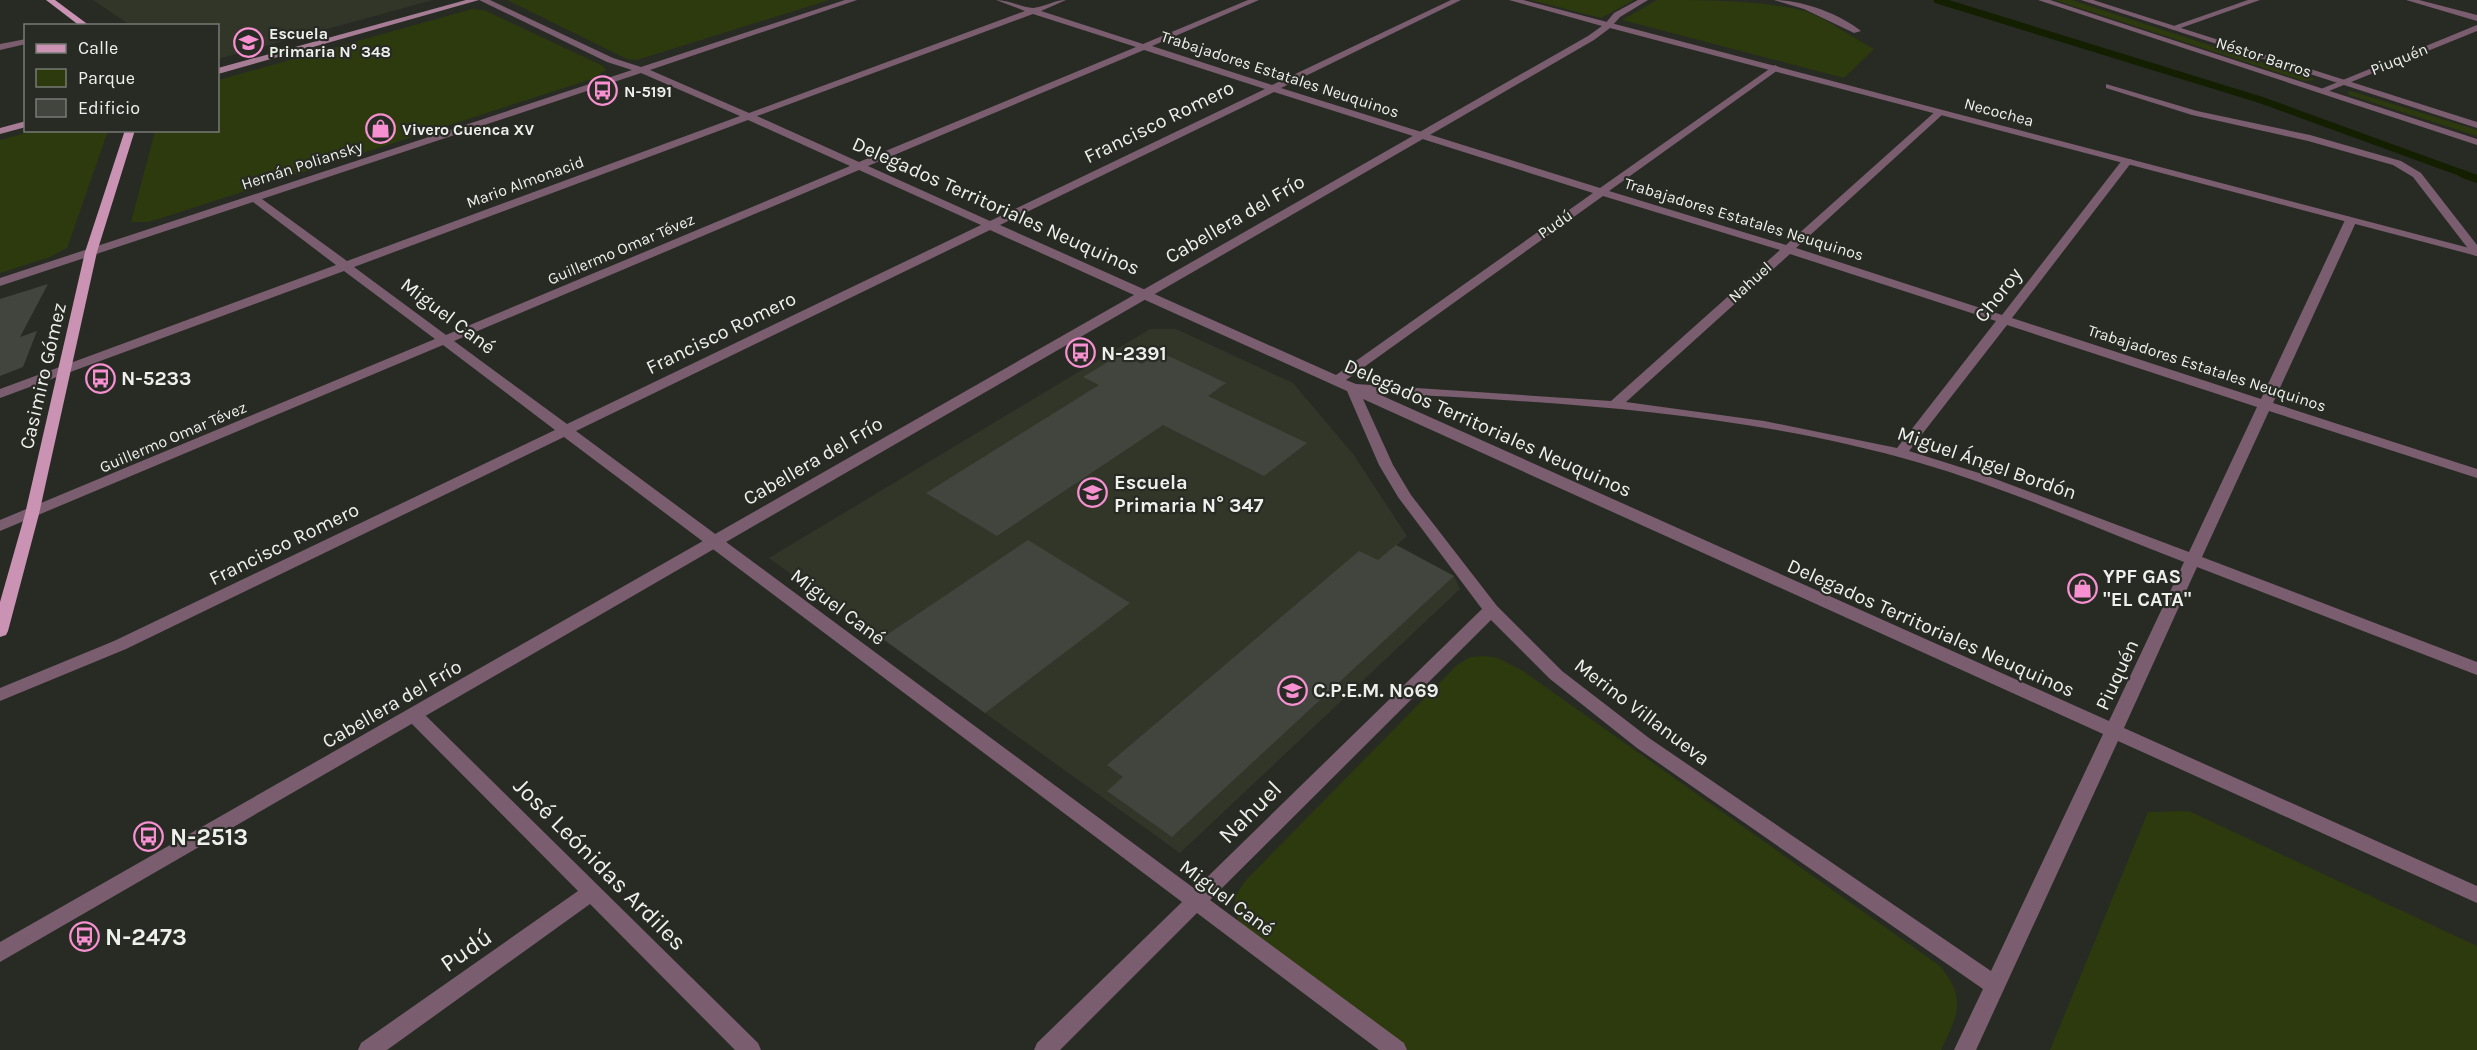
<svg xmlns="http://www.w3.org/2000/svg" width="2477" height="1050" font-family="Karla,sans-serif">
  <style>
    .built { fill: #313629 }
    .green { fill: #2c3a0e }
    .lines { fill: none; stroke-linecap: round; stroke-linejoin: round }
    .stream-far1 { stroke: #141f00; stroke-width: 7 }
    .stream { stroke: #141f00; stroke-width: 8 }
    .building { fill: #42453e }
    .minor { fill: #7a5e6f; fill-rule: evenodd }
    .tertiary { fill: #7a5e6f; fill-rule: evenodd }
    .secondary { fill: #a77c95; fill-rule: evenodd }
    .primary { fill: #ca92b3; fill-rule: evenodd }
    .labels { text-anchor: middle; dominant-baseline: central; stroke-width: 4.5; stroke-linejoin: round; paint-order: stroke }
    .far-poi-label { font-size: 16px; font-weight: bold; fill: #eef0ec; stroke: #282b24; text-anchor: start }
    .far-street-label { font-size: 16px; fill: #eef0ec; stroke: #282b24 }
    .street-label { font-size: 20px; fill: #eef0ec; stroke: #282b24 }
    .poi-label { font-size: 20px; font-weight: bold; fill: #eef0ec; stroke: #282b24; text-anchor: start }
    .near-street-label { font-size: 24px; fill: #eef0ec; stroke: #282b24 }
    .near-poi-label { font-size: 24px; font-weight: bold; fill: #eef0ec; stroke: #282b24; text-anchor: start }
  </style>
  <rect width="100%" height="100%" fill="#282b24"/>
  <path class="built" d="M93,0h340l-215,59v-33l-88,-1z
    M1150,329h26l117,54 60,71 54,82 -10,9 57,31 6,13 -280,264 -411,-295z"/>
  <path class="green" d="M507,0h322l-192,60 -10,-1z
    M1531,0h103l-33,18z
    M1657,0c47,0 102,0 148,11 24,9 46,26 69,38l-30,29 -222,-58z
    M2055,0h16l245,80 -12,1z
    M472,9l12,1 119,56 3,4 -14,9 -443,143h-18l24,-91 63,-1v-50z
    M2350,91l127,39v6l-127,-41 -3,-2z
    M33,131h75l-41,117 -17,9 -50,16v-133z
    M1484,656l14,2 25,13 417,295c27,33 18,49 1,84h-535l-158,-118c-19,-20 -18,-32 -1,-53l210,-214 13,-8z
    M2189,811l288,135v104h-427l98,-238z"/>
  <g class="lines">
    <path class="stream-far1" d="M1937,0l324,100 206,75"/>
    <path class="stream" d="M2463,174l14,5"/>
  </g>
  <path class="building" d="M48,284l-28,53 17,-6 -14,36 -23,9v-77z
    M1160,352l66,31 -18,13 99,47 -43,33 -101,-51 -166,111 -71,-43 173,-108 -16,-8 38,-23 21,10z
    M1028,540l102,63 -145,110 -103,-75z
    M1396,545l58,31 -282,261 -65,-46 16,-14 -16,-12 252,-214 19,9z"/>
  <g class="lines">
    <path class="minor" d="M479,0h11l123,58 28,9 204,-67h12l-207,70 99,43 276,-102 -29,-11c13,0 27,8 37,8 12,-1 21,-8 33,-8l-25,11 102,33 105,-44h11l-107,46 120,39 179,-85h10l-180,88 319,100 175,-123 5,3 -2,2 -169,121 177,54 151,-135h6v4l-147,134 206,67 121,-156h8v4l-119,155 249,81 84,-179 2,-2h8l2,2 -84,183 204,66v9l-208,-67 -67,146 275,105v13l-280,-108 -73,161 353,158v17l-359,-162 -142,309h-22l29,-61 -346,-241 -87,-69 -59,-59 -281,280 194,143 3,7h-28l-182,-137 -137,137h-26l3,-7 145,-141 -618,-465 -438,212 -126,52v-13l114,-47 441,-211 -112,-85 -443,186v-11l435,-181 -91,-68 -344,127v-9l336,-124 -83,-63 -253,84v-8l632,-208 -25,-8zM1033,14l103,33 -277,115 -102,-46zM1144,50l121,39 -275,132 -122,-55zM641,73l99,43 -393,145 -85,-62zM1274,92l319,101 -257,182 -336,-150zM748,120l102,46 -404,169 -92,-68zM859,170l122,55 -414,199 -113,-83zM1603,196l177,54 -169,151 -255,-17 -10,-4zM990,230l357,161 32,74 19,32 84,112 -287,280 -619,-458zM1790,254l206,67 -99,127 -133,-27 -138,-19zM2007,325l250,82 -68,145 -207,-78 -73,-23zM1376,393c181,9 369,19 544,70 90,26 177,66 264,99l-75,159zM1363,399l740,335 -112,237 -342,-233 -87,-67 -65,-65 -86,-111 -18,-30z
      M1638,0h10l-28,17 -9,10h-6l-1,-2 10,-12z
      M1774,0c27,0 66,14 87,31l-7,2 -50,-24z
      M2248,0h12l-85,30 -7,-2z
      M2406,0h13l58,15v6z
      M2477,25v6l-153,62 -8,-2z
      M26,39v5l-26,6v-6z
      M2106,84l91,27 113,24 91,26 20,12 56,72v11l-4,-1 -60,-78 -20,-12 -85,-24 -116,-26 -86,-27z
      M414,708l6,2 338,333 3,7h-26l-145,-146 -203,146h-29l3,-7 217,-152 -170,-171 -3,-5 3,-5z"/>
    <path class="tertiary" d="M1509,0h14l954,250v6l-867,-228 -16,12 -1594,922v-20l1588,-906 14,-10z
      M2038,0h12l427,139v6z
      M2081,0h12l384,122v6z"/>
    <path class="secondary" d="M466,0h13l-261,74v-6z
      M26,121v6l-26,7v-6z"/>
    <path class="primary" d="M46,0h9l35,26h-10z
      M125,130h10l-38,122 -58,262 -31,117 -2,4 -6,2v-35l25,-88 60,-262z"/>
  </g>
  <defs>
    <symbol id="school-ring" viewBox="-11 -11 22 22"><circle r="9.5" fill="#282b24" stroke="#f690d0" stroke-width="1.5"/><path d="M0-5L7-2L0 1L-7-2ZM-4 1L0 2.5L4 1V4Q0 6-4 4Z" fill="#f690d0"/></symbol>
    <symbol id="bus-ring" viewBox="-11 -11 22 22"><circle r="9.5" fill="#282b24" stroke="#f690d0" stroke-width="1.5"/><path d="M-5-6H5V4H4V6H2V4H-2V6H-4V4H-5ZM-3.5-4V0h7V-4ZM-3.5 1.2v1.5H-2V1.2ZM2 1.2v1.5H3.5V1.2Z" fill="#f690d0"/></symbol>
    <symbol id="shop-ring" viewBox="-11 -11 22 22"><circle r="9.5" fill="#282b24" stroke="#f690d0" stroke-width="1.5"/><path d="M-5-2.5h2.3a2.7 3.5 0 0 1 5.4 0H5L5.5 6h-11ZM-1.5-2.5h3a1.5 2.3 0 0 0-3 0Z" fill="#f690d0"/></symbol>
  </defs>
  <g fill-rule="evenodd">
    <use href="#school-ring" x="232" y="26" width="33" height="33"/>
    <use href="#bus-ring" x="586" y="74" width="33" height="33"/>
    <use href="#shop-ring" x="364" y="112" width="33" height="33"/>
    <use href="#bus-ring" x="1064" y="336" width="33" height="33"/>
    <use href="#bus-ring" x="84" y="362" width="33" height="33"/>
    <use href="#school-ring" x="1076" y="476" width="33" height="33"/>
    <use href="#shop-ring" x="2066" y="572" width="33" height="33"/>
    <use href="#school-ring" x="1276" y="674" width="33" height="33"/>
    <use href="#bus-ring" x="132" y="820" width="33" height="33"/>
    <use href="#bus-ring" x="68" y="920" width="33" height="33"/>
  </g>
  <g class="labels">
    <g class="far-poi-label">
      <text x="269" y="33">Escuela<tspan x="269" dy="18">Primaria N° 348</tspan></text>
      <text x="624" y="91">N-5191</text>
      <text x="402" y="129">Vivero Cuenca XV</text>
    </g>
    <g class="far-street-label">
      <text transform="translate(2264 57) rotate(18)">Néstor Barros</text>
      <text transform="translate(2399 59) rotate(-22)">Piuquén</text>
      <text transform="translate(1280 74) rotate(18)">Trabajadores Estatales Neuquinos</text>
      <text transform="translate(1999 112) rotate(15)">Necochea</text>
      <text transform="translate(302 165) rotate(-18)">Hernán Poliansky</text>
      <text transform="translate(525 182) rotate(-20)">Mario Almonacid</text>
      <text transform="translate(1744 219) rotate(17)">Trabajadores Estatales Neuquinos</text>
      <text transform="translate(1555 224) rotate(-35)">Pudú</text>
      <text transform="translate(621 249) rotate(-23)">Guillermo Omar Tévez</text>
      <text transform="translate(1750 282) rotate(-42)">Nahuel</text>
      <text transform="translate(2207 368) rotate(18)">Trabajadores Estatales Neuquinos</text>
      <text transform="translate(173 437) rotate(-23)">Guillermo Omar Tévez</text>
    </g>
    <g class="street-label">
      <text transform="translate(1159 122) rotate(-26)">Francisco Romero</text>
      <text transform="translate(996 206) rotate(24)">Delegados Territoriales Neuquinos</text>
      <text transform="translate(1235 219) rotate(-30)">Cabellera del Frío</text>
      <text transform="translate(1998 295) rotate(-52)">Choroy</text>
      <text transform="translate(448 316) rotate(37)">Miguel Cané</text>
      <text transform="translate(721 333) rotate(-26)">Francisco Romero</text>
      <text transform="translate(43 376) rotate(-77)">Casimiro Gómez</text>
      <text transform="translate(1488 428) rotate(24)">Delegados Territoriales Neuquinos</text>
      <text transform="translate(813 461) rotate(-30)">Cabellera del Frío</text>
      <text transform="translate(1987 463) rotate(19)">Miguel Ángel Bordón</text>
      <text transform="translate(284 544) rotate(-26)">Francisco Romero</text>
      <text transform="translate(838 607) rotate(37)">Miguel Cané</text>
      <text transform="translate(1931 628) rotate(24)">Delegados Territoriales Neuquinos</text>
      <text transform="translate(2117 675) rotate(-65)">Piuquén</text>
      <text transform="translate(392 704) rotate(-30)">Cabellera del Frío</text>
      <text transform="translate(1642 712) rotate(37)">Merino Villanueva</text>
      <text transform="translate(1227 898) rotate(37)">Miguel Cané</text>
    </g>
    <g class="poi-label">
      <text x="1101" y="353">N-2391</text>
      <text x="121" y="378">N-5233</text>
      <text x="1114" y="482">Escuela<tspan x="1114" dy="23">Primaria N° 347</tspan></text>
      <text x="2103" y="576">YPF GAS<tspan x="2103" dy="23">"EL CATA"</tspan></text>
      <text x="1313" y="690">C.P.E.M. Nº69</text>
    </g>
    <g class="near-street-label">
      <text transform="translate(1250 812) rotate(-45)">Nahuel</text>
      <text transform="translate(600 864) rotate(45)">José Leónidas Ardiles</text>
      <text transform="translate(466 950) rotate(-35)">Pudú</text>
    </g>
    <g class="near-poi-label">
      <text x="170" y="837">N-2513</text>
      <text x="105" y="937">N-2473</text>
    </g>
  </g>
  <rect x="24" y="24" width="195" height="108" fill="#282b24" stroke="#777a74" stroke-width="1.5"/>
  <rect x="36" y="44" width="30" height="9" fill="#ca92b3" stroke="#777a74" stroke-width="1.5"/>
  <text x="78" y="54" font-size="18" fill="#eef0ec">Calle</text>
  <rect x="36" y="69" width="30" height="18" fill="#2c3a0e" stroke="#777a74" stroke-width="1.5"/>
  <text x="78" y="84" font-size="18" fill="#eef0ec">Parque</text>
  <rect x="36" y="99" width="30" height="18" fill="#42453e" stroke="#777a74" stroke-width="1.5"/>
  <text x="78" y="114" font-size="18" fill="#eef0ec">Edificio</text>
</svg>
